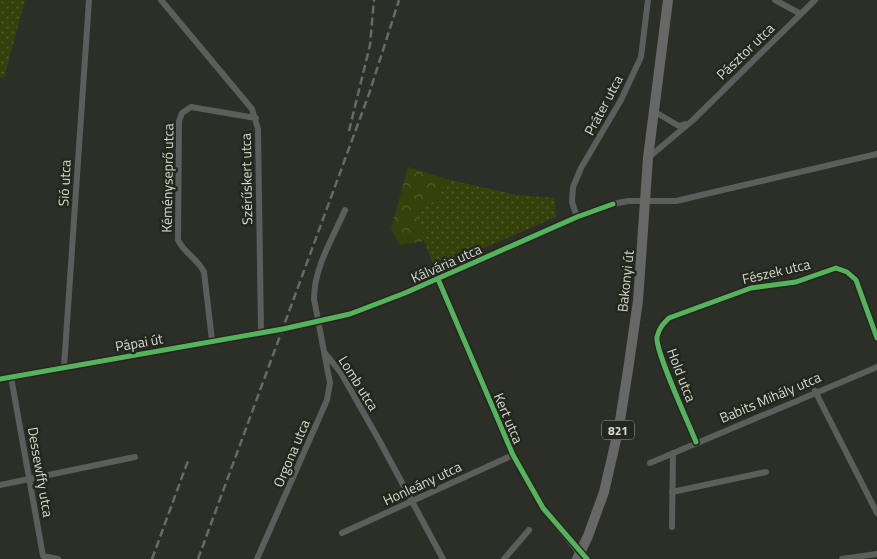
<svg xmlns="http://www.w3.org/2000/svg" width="877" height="559" font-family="'Titillium Web',sans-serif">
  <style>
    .grass { fill: url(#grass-dots) }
    .forest { fill: url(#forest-crowns) }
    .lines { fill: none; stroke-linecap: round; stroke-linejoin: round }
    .street { stroke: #5c5e5b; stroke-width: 6 }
    .primary { stroke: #676865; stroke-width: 10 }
    .rail { stroke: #696a67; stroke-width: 2.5; stroke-dasharray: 8 4; stroke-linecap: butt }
    .cycleway-casing { stroke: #23271c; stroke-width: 8 }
    .cycleway { stroke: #56b35d; stroke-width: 5 }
    .labels { text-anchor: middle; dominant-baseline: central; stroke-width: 5; stroke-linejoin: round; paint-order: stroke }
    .shield { fill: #23271c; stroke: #a2a49c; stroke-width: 1 }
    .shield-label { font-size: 12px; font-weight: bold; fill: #d8dad3 }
    .street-label { font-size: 14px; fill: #d8dad3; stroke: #23271c }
  </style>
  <defs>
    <pattern id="grass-dots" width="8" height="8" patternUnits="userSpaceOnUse" patternTransform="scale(1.25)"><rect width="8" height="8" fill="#36400a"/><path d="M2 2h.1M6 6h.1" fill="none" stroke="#525b2d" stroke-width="1.8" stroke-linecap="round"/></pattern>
    <pattern id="forest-crowns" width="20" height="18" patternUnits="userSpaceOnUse" patternTransform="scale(1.25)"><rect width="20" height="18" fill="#36400a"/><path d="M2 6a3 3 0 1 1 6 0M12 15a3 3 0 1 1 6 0" fill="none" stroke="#525b2d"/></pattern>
  </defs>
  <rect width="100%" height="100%" fill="#2c2e28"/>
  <path class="grass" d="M0,0h25l-21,78 -4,-1z
    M450,180l67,15 38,3 1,19 -121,52 -11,-28 -6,-34 21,-7 -1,-9 8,-2z"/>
  <path class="forest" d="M408,167l42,13 -4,9 -8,2 1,9 -21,7 6,34 -24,4 -9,-16z"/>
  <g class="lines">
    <path class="street" d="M161,0l91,109 6,20 3,203
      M775,0l26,14
      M655,112l24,14 6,-2
      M648,158l45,-38 122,-120
      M577,217l-5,-15 1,-15 8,-19 40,-68 20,-43 7,-57
      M438,279l75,176 30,53 37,46
      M212,340l-8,-68c-6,-13 -20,-19 -26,-32l1,-119 3,-8 9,-6 65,11
      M325,353l16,20 38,67 64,119
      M64,367l25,-367
      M11,377l32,179 15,3
      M0,379l283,-50 67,-15 55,-21 172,-76 36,-13 15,-3h48l201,-47
      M815,391l62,122
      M696,442c-7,-18 -41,-91 -39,-105 2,-9 6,-13 12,-19l82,-30 45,-6 40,-14 11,4 9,8 21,58
      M650,463l227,-96
      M0,485l135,-28
      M672,492l94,-20
      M672,527l1,-74
      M342,533l171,-78
      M257,559l70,-159 3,-17 -16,-84c0,-32 19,-61 31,-89
      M504,559l25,-29
      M842,559l35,-5"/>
    <path class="primary" d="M577,559l11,-23 16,-44 15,-65 9,-57 10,-69 10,-143 20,-158"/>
    <path class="rail" d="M349,131l21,-86 4,-45
      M152,559l37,-101
      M198,559l171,-465 30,-94"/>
    <defs>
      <path id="cycleway" d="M438,279l75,176 30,53 44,51
        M0,379l283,-50 67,-15 55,-21 172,-76 36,-13
        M696,442c-7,-18 -41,-91 -39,-105 2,-9 6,-13 12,-19l82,-30 45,-6 40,-14 11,4 9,8 21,58"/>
    </defs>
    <use href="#cycleway" class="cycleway-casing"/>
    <use href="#cycleway" class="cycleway"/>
  </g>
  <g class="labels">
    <rect class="shield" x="602" y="420.5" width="32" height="19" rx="4"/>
    <g class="shield-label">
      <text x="618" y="430">821</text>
    </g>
    <g class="street-label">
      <text transform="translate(745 51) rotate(-44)">Pásztor utca</text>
      <text transform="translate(603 105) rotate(-62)">Práter utca</text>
      <text transform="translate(167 178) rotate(-89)">Kéményseprő utca</text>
      <text transform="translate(246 179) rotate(-91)">Szérűskert utca</text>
      <text transform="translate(64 183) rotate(-87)">Sió utca</text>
      <text transform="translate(446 263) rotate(-24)">Kálvária utca</text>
      <text transform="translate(776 271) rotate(-13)">Fészek utca</text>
      <text transform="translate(625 281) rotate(-84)">Bakonyi út</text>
      <text transform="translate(139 342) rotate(-10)">Pápai út</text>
      <text transform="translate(682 375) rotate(69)">Hold utca</text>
      <text transform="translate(359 383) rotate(58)">Lomb utca</text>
      <text transform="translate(770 397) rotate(-23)">Babits Mihály utca</text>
      <text transform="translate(509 418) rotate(67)">Kert utca</text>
      <text transform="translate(291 453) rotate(-67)">Orgona utca</text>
      <text transform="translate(41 472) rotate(80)">Dessewffy utca</text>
      <text transform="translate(422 483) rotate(-25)">Honleány utca</text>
    </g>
  </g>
</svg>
